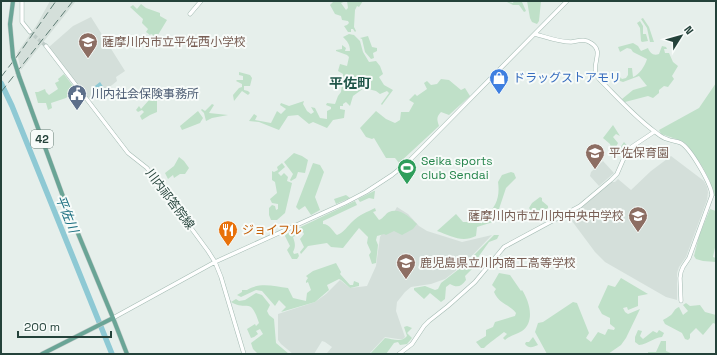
<svg xmlns="http://www.w3.org/2000/svg" width="717" height="355" font-family="'Space Grotesk','Noto Sans JP',sans-serif">
  <style>
    .built { fill: #d4dfda }
    .green { fill: #bfe0c8 }
    .water { fill: #8ec9d4 }
    .lines { fill: none; stroke-linecap: round; stroke-linejoin: round }
    .river { stroke: #8ec9d4; stroke-width: 5.5 }
    .secondary-tunnel { stroke: #bfccc8; stroke-width: 3.5; stroke-dasharray: 3.5 2; stroke-linecap: butt }
    .secondary-casing { stroke: #a4bbb3; stroke-width: 4.5 }
    .primary-casing { stroke: #c2cac8; stroke-width: 5 }
    .secondary { stroke: #fff; stroke-width: 3.5 }
    .primary { stroke: #6aa596; stroke-width: 4 }
    .rail { stroke: #5f7d75; stroke-width: 1; stroke-dasharray: 8 4; stroke-linecap: butt }
    .primary-bridge-casing { stroke: #c2cac8; stroke-width: 5; stroke-linecap: butt }
    .primary-bridge { stroke: #6aa596; stroke-width: 4 }
    .labels { text-anchor: middle; dominant-baseline: central; stroke-width: 4; stroke-linejoin: round; paint-order: stroke }
    .shield { fill: #f7fbf9; stroke: #637a73; stroke-width: 1 }
    .shield-label { font-size: 11px; font-weight: bold; fill: #24423a }
    .education-label { font-size: 12px; fill: #785e54; stroke: #f7fbf9; text-anchor: start }
    .shop-label { font-size: 12px; fill: #366cbe; stroke: #f7fbf9; text-anchor: start }
    .service-label { font-size: 12px; fill: #4e5e75; stroke: #f7fbf9; text-anchor: start }
    .leisure-label { font-size: 12px; fill: #27864d; stroke: #f7fbf9; text-anchor: start }
    .street-label { font-size: 12px; fill: #24423a; stroke: #f7fbf9 }
    .food-label { font-size: 12px; fill: #c56008; stroke: #f7fbf9; text-anchor: start }
    .water-label { font-size: 13px; font-style: italic; fill: #1c6f80; stroke: #f7fbf9 }
    .quarter-label { font-size: 14px; font-weight: bold; fill: #1f5548; stroke: #f7fbf9 }
  </style>
  <rect width="100%" height="100%" fill="#e6efeb"/>
  <path class="built" d="M50,1h26l-55,69 -4,-17 19,-27z
    M91,17l34,54 -9,6 1,4 -26,21 -42,-55 24,-21z
    M671,156l33,25 3,6 1,5 -1,8 -21,57 -7,10 -2,6v27l-11,-3 -61,-35 -10,-10 -26,-35 1,-2 11,-7 30,-26h4l3,-3 13,11 20,-19z
    M603,161l11,12 -15,13 -9,-10 1,-4z
    M397,207l11,7 11,12 8,5 32,10 3,1 30,-7 -29,30 -18,14 -14,5 -20,3 -6,5 -8,10 -1,9 9,26 -2,2h-5l-13,-2 -16,17h-45l3,-1 5,-6 -7,-5 -3,-1 -8,13h-21l-12,-10 -3,-4v-26l37,-12 11,-8 14,-14 10,8 17,-2 9,-20 4,-29z"/>
  <path class="green" d="M334,1h12l-5,2 5,7 2,-2 -1,-7h16l-4,6 -2,-1 -2,4 -1,17 2,4 -1,1 -2,-3h-2v3h-3l-4,-6 3,-1 2,-2 -1,-2 -6,-1 -1,-4 -6,-2 -5,-9z
    M505,1l8,2 1,-2 8,1 4,9 -2,1 -5,-7h-6z
    M527,1h14l-2,20 -2,3 -5,-2 -2,-4z
    M141,4l5,4 14,5v3l7,4 -9,15 1,4 -6,5 -3,-4 3,-5 -2,-1 -1,1 -4,-3 2,-3 -6,-6 1,-4 -13,-12 3,-2 4,4z
    M643,18l6,9 5,15h-4l-3,-14 -6,-9z
    M640,21l3,5v8h3l2,7 -6,1 -1,-1 -1,-13 -3,-5z
    M349,34l5,1 6,6 3,11 6,10 7,-1 4,5 3,8 -4,3 5,8 9,5 -11,15 -1,-1 8,-11 -2,-2 -7,3 -4,-3 -12,-3 -11,8 -3,10 -4,-4 -3,2v2h-3v3l5,1 -1,8 -11,2 -6,8 -14,-6 -4,2 -11,-9 -10,1 -9,14 -20,-8 -10,-1 5,-7 3,2 -2,4 16,3 6,-12 4,3 5,-5 -6,-4 1,-2 8,3 15,-5 -1,3 4,7 4,3 3,-2 -3,-5 4,1 5,10 7,1v-8l4,-2v-2l-5,-2 1,-2 8,1 3,-8 3,-4 2,-18 -5,-3 2,-7 7,2 2,-9 -2,-2 -11,-4v-1l6,-1v-4l4,3 -1,3h5c0,-7 -3,-10 -7,-14z
    M368,36l4,11 5,1v3l-4,2 1,5 -3,1 -6,-7 -3,-13 -2,-1z
    M633,43l5,3 3,5 7,-3c2,5 5,8 11,6l3,-8 4,1 1,2h-3l1,4h4l4,9 5,4 -6,10 2,3 -6,8 -4,-1 -5,4v3l-6,5 -5,-2 -23,6 -3,-3 11,-9 14,-4 -8,-10 -16,6 -6,-2 2,-4 3,3 4,-1 2,-3v-7h4l1,9c6,-2 12,-11 14,-18l-14,-7 -2,-3 -4,-1 -7,4 -2,-5z
    M239,72l11,3 2,3 -2,8h-6v4l4,1 2,2 -2,2 -6,-4 -8,10 -1,-6 6,-7 3,-1v-3l-6,-3 1,-1h6v-4l-4,-1z
    M64,74l12,16 -10,8 -15,5 1,5 -4,2 -2,-7h-8l-3,-11h3l7,-3 1,3 3,3 9,-6 -3,-6 4,-2 -1,-2z
    M441,79l8,1 12,10 4,-2 5,8 -21,19 -8,-3c-5,5 -4,8 -2,14l-40,37 -4,-5h-9l-12,-20 -2,1 -6,-2 -6,-9 16,-17 10,8 9,4 5,-3 1,-8h8l5,-9 -5,-3 6,-6 2,2 10,-7 -3,-6 3,-2 4,4 6,-1z
    M716,83v113h-2c-3,-19 -16,-37 -28,-52l-4,-3 -21,-7 -2,-4 40,-22z
    M157,97v15l-7,3 -8,5 -2,-4 4,-4 -2,-2 -4,2 -2,-2 3,-4 2,3 8,-9z
    M212,104l2,1 -5,8 19,2 -16,3 -6,3 -2,-8 -3,-3 1,-1 3,2z
    M198,111l5,7 -3,5 -18,7 -2,-4z
    M613,125l7,11 -4,-2 -3,3 5,6 -2,4 4,1 4,-6 5,6 -6,9 -12,-9 -1,-4 -7,-6z
    M294,153l8,3 6,4 -3,13 -7,-1 -2,6 -5,3 -1,-1 3,-6 -9,-12z
    M179,157l5,4 5,7 -4,6h-5l-6,4 -1,-3 -5,4 -3,-6 9,-7z
    M282,163l3,4 -7,6 3,3 3,-3 4,4 -1,4 5,2 -7,30 -8,7h-6l-2,-5v-7l3,-3 3,1 1,4 2,-1v-5l-6,-1 -2,-4 7,-6 -2,-11 -3,-2v-9l2,1 4,-2 -1,-3z
    M313,163l7,2 4,7 -9,25 5,13 -9,5 -6,-9 -6,4 -3,-3z
    M511,172l3,1 2,5 -10,10 -10,30 -3,4 -16,5 -1,9c-14,7 -25,0 -39,-5l19,-17 7,8h4c7,-6 9,-4 17,-7 13,-6 16,-20 14,-33l4,-7z
    M374,191h1l-1,8 -5,-1 -9,4 -2,-3z
    M346,195l4,3 -14,6 -2,-5z
    M540,197l2,1v3l6,5v2l-14,7 -5,-7 3,-5z
    M355,201l2,4 -34,16v3c7,0 9,7 14,11 8,-3 10,-9 16,-14 6,-6 14,-9 22,-13l1,3 -3,1 6,8c5,-2 6,-6 10,-8 10,-5 21,5 28,12l-4,5 -11,6 -8,-4 -8,4 -2,-1 -7,2 -1,4 2,5 -2,18 -4,1 -3,-9 2,-3 -4,-9 1,-6 -9,-9 -16,20 -12,-1 -4,-4 -19,3 -7,8 -1,-2 4,-5 -4,-8 4,-5 -1,-2 -10,5c2,6 3,9 0,15l1,2 4,-1 1,3 -2,3h-5l-5,-9 3,-4 -5,-10 1,-2z
    M710,209l6,2v32l-3,14 3,1v4l-13,-1 -7,-2 -2,-3 5,-20z
    M494,235h5l-2,4 -8,3 -10,14 -3,9 -11,11 1,4c-5,7 -9,8 -16,4l-4,3 -1,12 -4,3 -11,-9 -6,6 -10,-9v-2l11,-2 10,4 3,-1 3,-6 22,-17z
    M336,263l5,9 -1,2 10,11h3l1,-4 5,2v3l-9,2 -9,-8 -2,-1 -12,6 2,5 -14,12 -34,10 5,-5 -7,-7 -4,6 -13,-15 -6,-1 -15,7 -4,-2 5,-3v-2h5c12,-8 27,-4 41,-2l5,10 13,3 1,-8 4,-3 -3,-8 -2,1v-2l2,-3 -2,-2 7,-5z
    M499,273l11,2 11,16 1,-1c8,12 13,32 0,41 -5,3 -11,4 -17,9l-2,-2 4,-4 -3,-2c-7,6 -13,9 -20,16h-3l-5,-6 10,-6v-6l7,-3 2,-5 20,-6 1,-3c-7,-9 -17,-9 -22,-21l2,-3 -4,-4z
    M621,278l27,16 -10,2v10l-10,4 -1,-3 -4,1 2,4 3,2 12,-5 -14,29 -5,7 -13,9h-61l-12,-22 3,-9 5,-1 30,-20 4,1 12,30 -3,5 5,4 7,-10 7,3 3,-6 6,1 1,-2 -5,-4v-6l-8,-4 -4,-7 10,-22 7,2z
    M256,293l6,2 8,10 -3,6 2,4 5,4 2,24 13,11h-31l-5,-5 -2,-6 12,-9 -3,-5 -4,2 2,3 -4,3 -3,1 -4,-9 8,-5 1,2 3,-3c-9,-27 -10,-11 -28,-21l5,-3 3,2 6,-1z
    M686,303l4,3 10,-1 5,7 11,3v9l-3,-1 -10,12 -7,-7 -6,6v4l-2,2 -3,-1 -3,-6 -17,-9 -2,-4c2,-1 5,-3 8,-5 3,-3 3,-6 8,-8l4,8 5,-4 -5,-6z
    M407,326l5,2 -5,5 5,5 -5,6 -7,1 -2,-3 -4,1 -8,11h-16l15,-16c8,1 16,5 22,-2l-3,-9z
    M638,330l4,1 -2,5 3,3 10,-8 4,2 2,-3 5,3 -2,4c-9,1 -14,7 -23,8l-4,-3v-5z
    M533,337l5,8c-5,2 -9,4 -13,-1l1,-2h3z
    M661,341h5v10l7,3h-25v-2h8z"/>
  <path class="water" d="M100,82l4,6 -9,7 -4,-6z"/>
  <g class="lines">
    <path class="river" d="M1,83l11,23 100,248"/>
    <path class="secondary-tunnel" d="M30,32l16,14"/>
    <defs>
      <path id="secondary" d="M22,1v21l8,10
        M190,14l11,-13
        M535,34c11,3 24,8 36,8 7,-1 14,-4 20,1 16,10 -5,24 10,38 17,17 33,35 53,50 4,3 8,7 13,8 4,2 10,2 14,4 10,6 30,41 31,52l-23,63 -6,9 -2,5 -1,6 1,23
        M46,46l82,107 19,15 61,83 7,11 6,15 23,77
        M113,318l102,-56 130,-59 21,-11 26,-17 15,-12 17,-17 143,-145
        M399,354l13,-10 12,-18 5,-5 19,-15 27,-24 29,-35 76,-41 31,-26 6,-6 10,-23 3,-3 24,-16"/>
      <path id="primary" d="M13,1l-3,23 3,33
        M19,76l46,126 48,116 14,36
        M42,354l71,-36"/>
    </defs>
    <use href="#secondary" class="secondary-casing"/>
    <use href="#primary" class="primary-casing"/>
    <use href="#secondary" class="secondary"/>
    <use href="#primary" class="primary"/>
    <path class="rail" d="M1,77l17,-22 38,-54
      M1,92l72,-91"/>
    <defs>
      <path id="primary-bridge" d="M13,57l6,19"/>
    </defs>
    <use href="#primary-bridge" class="primary-bridge-casing"/>
    <use href="#primary-bridge" class="primary-bridge"/>
  </g>
  <defs>
    <symbol id="school-pin" viewBox="-11 -11 22 30"><path d="M0 17L-7.5 6A9.5 9.5 0 1 1 7.5 6Z" fill="#8d6e63" stroke="#f7fbf9"/><path d="M0-5L7-2L0 1L-7-2ZM-4 1L0 2.5L4 1V4Q0 6-4 4Z" fill="#fff"/></symbol>
    <symbol id="shop-pin" viewBox="-11 -11 22 30"><path d="M0 17L-7.5 6A9.5 9.5 0 1 1 7.5 6Z" fill="#3f7fe0" stroke="#f7fbf9"/><path d="M-5-2.5h2.3a2.7 3.5 0 0 1 5.4 0H5L5.5 6h-11ZM-1.5-2.5h3a1.5 2.3 0 0 0-3 0Z" fill="#fff"/></symbol>
    <symbol id="civic-pin" viewBox="-11 -11 22 30"><path d="M0 17L-7.5 6A9.5 9.5 0 1 1 7.5 6Z" fill="#5c6f8a" stroke="#f7fbf9"/><path d="M-.6-6.5H3V-4.5H.6V-3L4-1V1h2V6H-6V1h2V-1L-.6-3ZM-1.2 2.5V6h2.4V2.5Z" fill="#fff"/></symbol>
    <symbol id="stadium-pin" viewBox="-11 -11 22 30"><path d="M0 17L-7.5 6A9.5 9.5 0 1 1 7.5 6Z" fill="#2e9e5b" stroke="#f7fbf9"/><path d="M0-5a6.5 5 0 1 0 0 10a6.5 5 0 1 0 0-10ZM-3.5-1.8h7v3.6h-7Z" fill="#fff"/></symbol>
    <symbol id="restaurant-pin" viewBox="-11 -11 22 30"><path d="M0 17L-7.5 6A9.5 9.5 0 1 1 7.5 6Z" fill="#e8710a" stroke="#f7fbf9"/><path d="M-5-6h1v4h1v-4h1v4h1v-4h1v5L-1.5 .5V6h-2V.5L-5-1ZM5-6V6H3V1.5H1.5Q1.5-4 5-6Z" fill="#fff"/></symbol>
  </defs>
  <g fill-rule="evenodd">
    <use href="#school-pin" x="77" y="31" width="22" height="30"/>
    <use href="#shop-pin" x="488" y="67" width="22" height="30"/>
    <use href="#civic-pin" x="66" y="83" width="22" height="30"/>
    <use href="#school-pin" x="584" y="142" width="22" height="30"/>
    <use href="#stadium-pin" x="396" y="157" width="22" height="30"/>
    <use href="#school-pin" x="627" y="205" width="22" height="30"/>
    <use href="#restaurant-pin" x="217" y="219" width="22" height="30"/>
    <use href="#school-pin" x="395" y="252" width="22" height="30"/>
  </g>
  <g class="labels">
    <rect class="shield" x="31" y="130" width="22" height="18" rx="3"/>
    <g class="shield-label">
      <text x="42" y="139">42</text>
    </g>
    <g class="education-label">
      <text x="102" y="42">薩摩川内市立平佐西小学校</text>
      <text x="609" y="153">平佐保育園</text>
      <text x="624" y="216" text-anchor="end">薩摩川内市立川内中央中学校</text>
      <text x="420" y="263">鹿児島県立川内商工高等学校</text>
    </g>
    <g class="shop-label">
      <text x="513" y="78">ドラッグストアモリ</text>
    </g>
    <g class="service-label">
      <text x="91" y="94">川内社会保険事務所</text>
    </g>
    <g class="leisure-label">
      <text x="421" y="161">Seika sports<tspan x="421" dy="14">club Sendai</tspan></text>
    </g>
    <g class="street-label">
      <text transform="translate(170 199) rotate(53)">川内祁答院線</text>
    </g>
    <g class="food-label">
      <text x="242" y="230">ジョイフル</text>
    </g>
    <g class="water-label">
      <text transform="translate(67 214) rotate(68)">平佐川</text>
    </g>
    <g class="quarter-label">
      <text x="350" y="83">平佐町</text>
    </g>
  </g>
  <rect width="717" height="355" fill="none" stroke="#24423a" stroke-width="4"/>
  <g transform="translate(681 36) rotate(53)" stroke="#f7fbf9" stroke-width="3" paint-order="stroke">
  <path d="M0-3L7 15L0 10L-7 15Z" fill="#24423a"/>
  <text y="-6" font-size="11" font-weight="bold" text-anchor="middle" fill="#24423a">N</text>
  </g>
  <path d="M18 331v6h93v-6" fill="none" stroke="#24423a" stroke-width="2"/>
  <text x="24" y="331" font-size="12" fill="#24423a" stroke="#f7fbf9" stroke-width="3" paint-order="stroke">200 m</text>
</svg>
